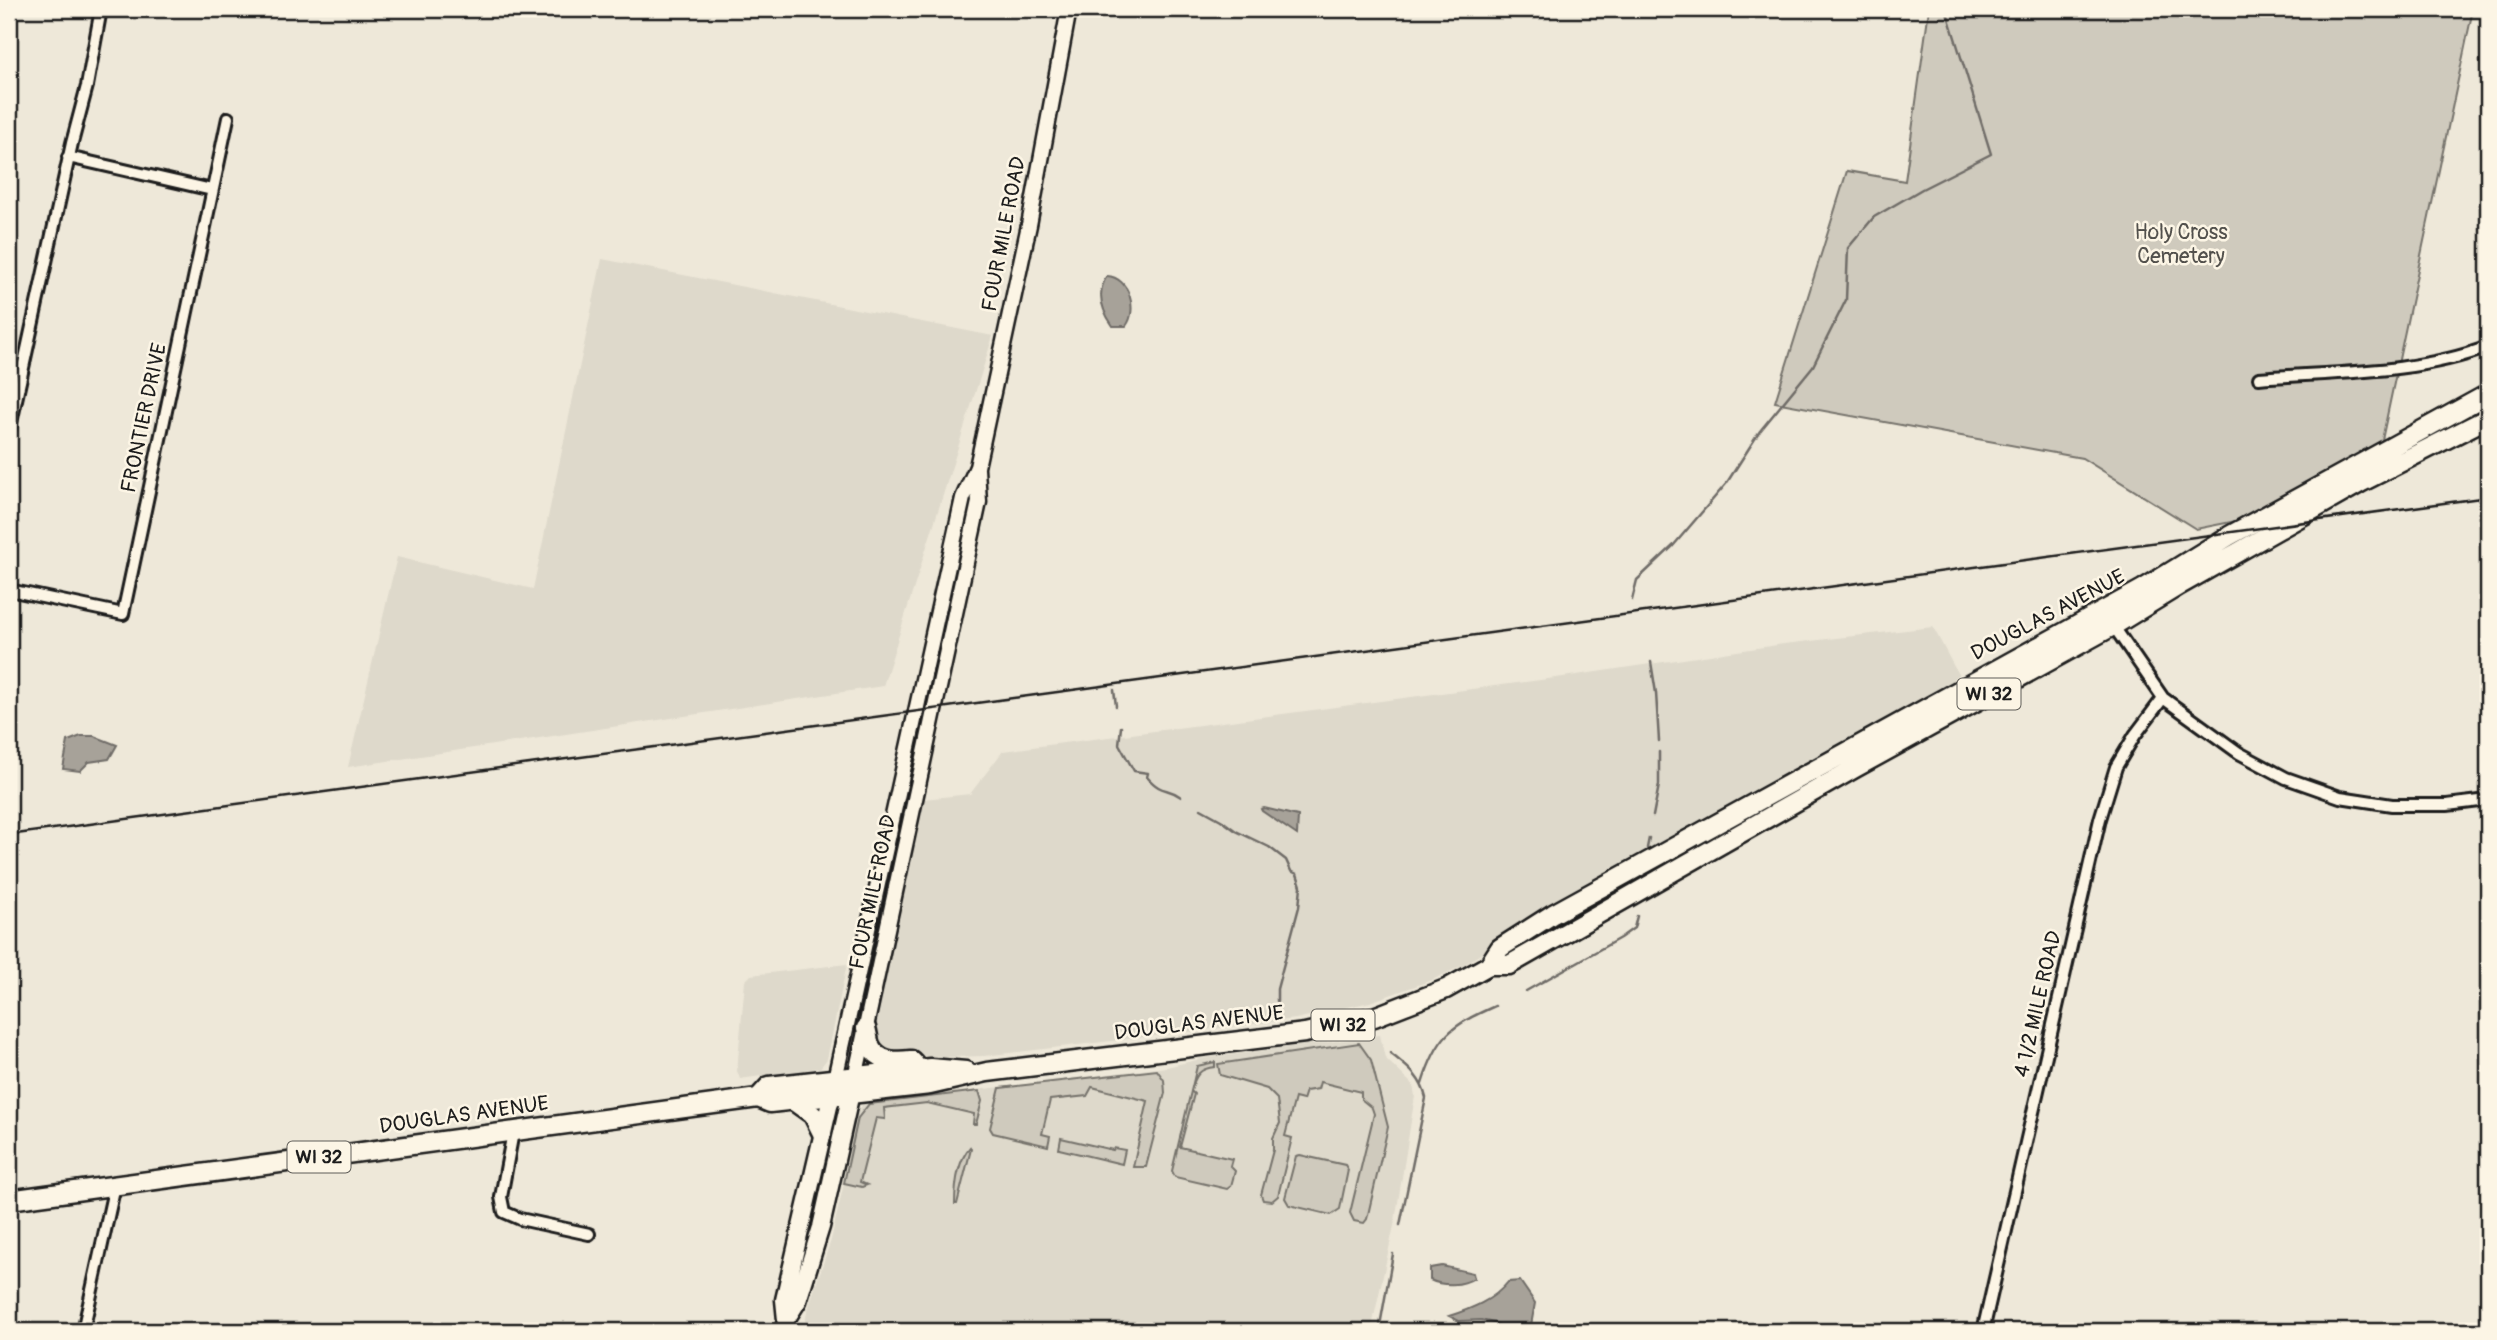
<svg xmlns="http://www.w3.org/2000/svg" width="2497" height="1340" font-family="Pangolin,sans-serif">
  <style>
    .built { fill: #ded9cb }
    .green { fill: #cfcabd; stroke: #76736c; stroke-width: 2 }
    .water { fill: #a7a299; stroke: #6f6c67; stroke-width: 2 }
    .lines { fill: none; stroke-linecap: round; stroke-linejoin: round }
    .stream { stroke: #6f6c67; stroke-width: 2.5 }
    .minor-casing { stroke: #1c1c1c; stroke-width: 16 }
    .tertiary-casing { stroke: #1c1c1c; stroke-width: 19 }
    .secondary-casing { stroke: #1c1c1c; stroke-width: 21 }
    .primary-casing { stroke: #1c1c1c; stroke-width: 23 }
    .minor { stroke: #fcf5e5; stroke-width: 10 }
    .tertiary { stroke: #fcf5e5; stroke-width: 14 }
    .secondary { stroke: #fcf5e5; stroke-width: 16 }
    .primary { stroke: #fcf5e5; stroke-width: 18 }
    .rail { stroke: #1c1c1c; stroke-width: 2.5 }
    .labels { text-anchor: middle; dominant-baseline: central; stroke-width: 5; stroke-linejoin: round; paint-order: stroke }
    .shield { fill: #fcf5e5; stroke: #5f5d58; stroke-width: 2 }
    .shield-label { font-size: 19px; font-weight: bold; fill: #1c1c1c }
    .park-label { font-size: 21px; fill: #52504c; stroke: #fcf5e5 }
    .street-label { font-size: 21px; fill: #1c1c1c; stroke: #fcf5e5 }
  </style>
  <rect width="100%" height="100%" fill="#eee8d9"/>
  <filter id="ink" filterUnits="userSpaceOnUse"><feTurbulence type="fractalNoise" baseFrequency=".0143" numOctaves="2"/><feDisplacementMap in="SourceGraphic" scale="14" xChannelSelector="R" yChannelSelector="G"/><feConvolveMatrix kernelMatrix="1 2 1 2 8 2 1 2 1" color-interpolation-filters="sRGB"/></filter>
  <g filter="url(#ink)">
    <path class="built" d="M602,259l391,77 -110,350 -535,81 49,-210 136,32z
      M1933,627l28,53 -431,241 -66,44 -32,15 -62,22 -74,17 -312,37 -89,3 -16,-8 -5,-22 50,-230 46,-5 33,-43 560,-74 221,-33z
      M847,964l-20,95 -7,9 -80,11 -3,-8 8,-90 6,-6z
      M1380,1035l5,23 28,27 2,11 -20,125 -24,110h-568l5,-23 23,-68 13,-57 10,-67 10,-13 8,-4 104,-9 191,-23 38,-9z"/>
    <path class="green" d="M1929,9h544l-94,445 -138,66 -45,9 -114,-71 -307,-56 72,-231 58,10z
      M1359,1043l12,17 17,67 -21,92 -3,4 -10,-2 -4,-8 24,-99 -2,-6 -11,-9v-7l-41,-10 -2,7 -12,2 -3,9 -8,-2 -10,38 7,2 -14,58 -6,5 -9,-1 -2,-5 12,-45v-12l7,-15 -3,-24 -10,-10 -47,-14 -2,-11z
      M1215,1062v5c-16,1 -20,9 -24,24l3,3 -14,53 52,12 -2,7 5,5 -4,15 -4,3 -52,-12 -3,-6 25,-105z
      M1157,1070l7,10 1,13 -19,74h-13l15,-66 -56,-14 -5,9 -37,4 -8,34 8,2 -2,10 -55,-13 -3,-5 10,-40z
      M979,1091l3,10 -6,23h-3l1,-10 -47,-11 -43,5 1,11 -9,-1 -16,64 7,3 -5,2 -18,-4 14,-65 11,-14z
      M1061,1138l52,12 1,-2 11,2 -3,14 -63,-15z
      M970,1147l1,2 -14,55h-2c0,-19 3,-43 15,-57z
      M1300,1155l45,10 3,5 -8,39 -9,6 -42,-10 -4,-7 11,-42z"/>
    <path class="water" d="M1107,276c23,1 31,35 19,50h-13c-11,-15 -17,-33 -6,-50z
      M81,736h13l23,9 -8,14 -20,3 -9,9 -17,-2 5,-28z
      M1264,808l34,8 -1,19 -35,-24 -1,-2z
      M1442,1266l31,7 1,5c-11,8 -32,8 -44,2v-12z
      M1520,1281l15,22 -5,28h-21l-11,-7 -17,-4 -22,1 -10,-5c22,-7 45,-16 59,-34z"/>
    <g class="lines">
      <path class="stream" d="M1632,600l5,-20 36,-34 53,-62 34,-53 53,-65 33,-66 2,-52 26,-31 48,-28 69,-35 -44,-142
        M1651,662l5,31 3,48
        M1114,690l2,16
        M1121,727l-2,17 15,27 14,2 -1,4c16,18 19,9 34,20
        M1201,809l20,11 15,11 33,16 17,13 5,11 6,3 4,12 -2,21 -22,82v12
        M1653,816l6,-31v-33
        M1647,848l2,-10
        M1526,991l94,-53 14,-10 3,-12
        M1390,1053c17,14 31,23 36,45l-26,127
        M1422,1084c15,-48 28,-58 73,-78
        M1379,1331l14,-77"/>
      <defs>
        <path id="minor" d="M68,157l144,33
          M2259,378c77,-6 157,-4 229,-31
          M9,432l63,-289 15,-57 14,-77
          M9,590l114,24 105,-496
          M2110,621l53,77 76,55 47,25 54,19 52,8h55l41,-5
          M513,1132l-12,65 3,15 16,7 69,15
          M83,1331l32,-146
          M1983,1331l117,-512 16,-52 19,-32 28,-37"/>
        <path id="tertiary" d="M855,1078l124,-576 -2,-33
          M835,1079l128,-581 14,-31 52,-242 40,-216"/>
        <path id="secondary" d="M786,1320l12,-19 23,-74 32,-143
          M784,1331l2,-11 -2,-20 50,-215"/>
        <path id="primary" d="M1489,965l11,-17 53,-34 590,-325 86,-53 259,-142
          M866,1028c2,6 2,12 4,17 8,17 25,17 41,15l3,3
          M758,1098l11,-12 161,-18 36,3
          M792,1100l21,15 9,18
          M9,1200l749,-102 12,5 160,-18 57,-13 318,-39 69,-16 72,-28 43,-24h20l346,-197 258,-142 67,-41 182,-103 126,-64"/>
      </defs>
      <use href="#minor" class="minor-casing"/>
      <use href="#tertiary" class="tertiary-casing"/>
      <use href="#secondary" class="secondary-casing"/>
      <use href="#primary" class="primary-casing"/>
      <use href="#minor" class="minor"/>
      <use href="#tertiary" class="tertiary"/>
      <use href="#secondary" class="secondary"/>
      <use href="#primary" class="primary"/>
      <path class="rail" d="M9,835l2479,-338"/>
    </g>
  </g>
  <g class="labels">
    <g class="shield">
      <rect x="1957.5" y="678.5" width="63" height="31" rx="5"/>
      <rect x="1311.5" y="1009.5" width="63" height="31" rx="5"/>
      <rect x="287.5" y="1141.5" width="63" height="31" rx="5"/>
    </g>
    <g class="shield-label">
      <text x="1989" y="694">WI 32</text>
      <text x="1343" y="1025">WI 32</text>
      <text x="319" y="1157">WI 32</text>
    </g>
    <g class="park-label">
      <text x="2181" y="232">Holy Cross<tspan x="2181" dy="24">Cemetery</tspan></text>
    </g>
    <g class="street-label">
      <text transform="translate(1004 234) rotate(-79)">FOUR MILE ROAD</text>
      <text transform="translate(144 418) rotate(-78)">FRONTIER DRIVE</text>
      <text transform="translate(2048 615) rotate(-28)">DOUGLAS AVENUE</text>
      <text transform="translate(873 892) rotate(-78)">FOUR MILE ROAD</text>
      <text transform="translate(2038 1004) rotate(-77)">4 1/2 MILE ROAD</text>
      <text transform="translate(1199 1023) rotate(-7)">DOUGLAS AVENUE</text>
      <text transform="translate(464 1115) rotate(-8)">DOUGLAS AVENUE</text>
    </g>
  </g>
  <rect width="2497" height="1340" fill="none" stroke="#fcf5e5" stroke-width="35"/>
  <rect x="18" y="18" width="2462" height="1305" fill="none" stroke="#1c1c1c" stroke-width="2.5" filter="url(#ink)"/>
</svg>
